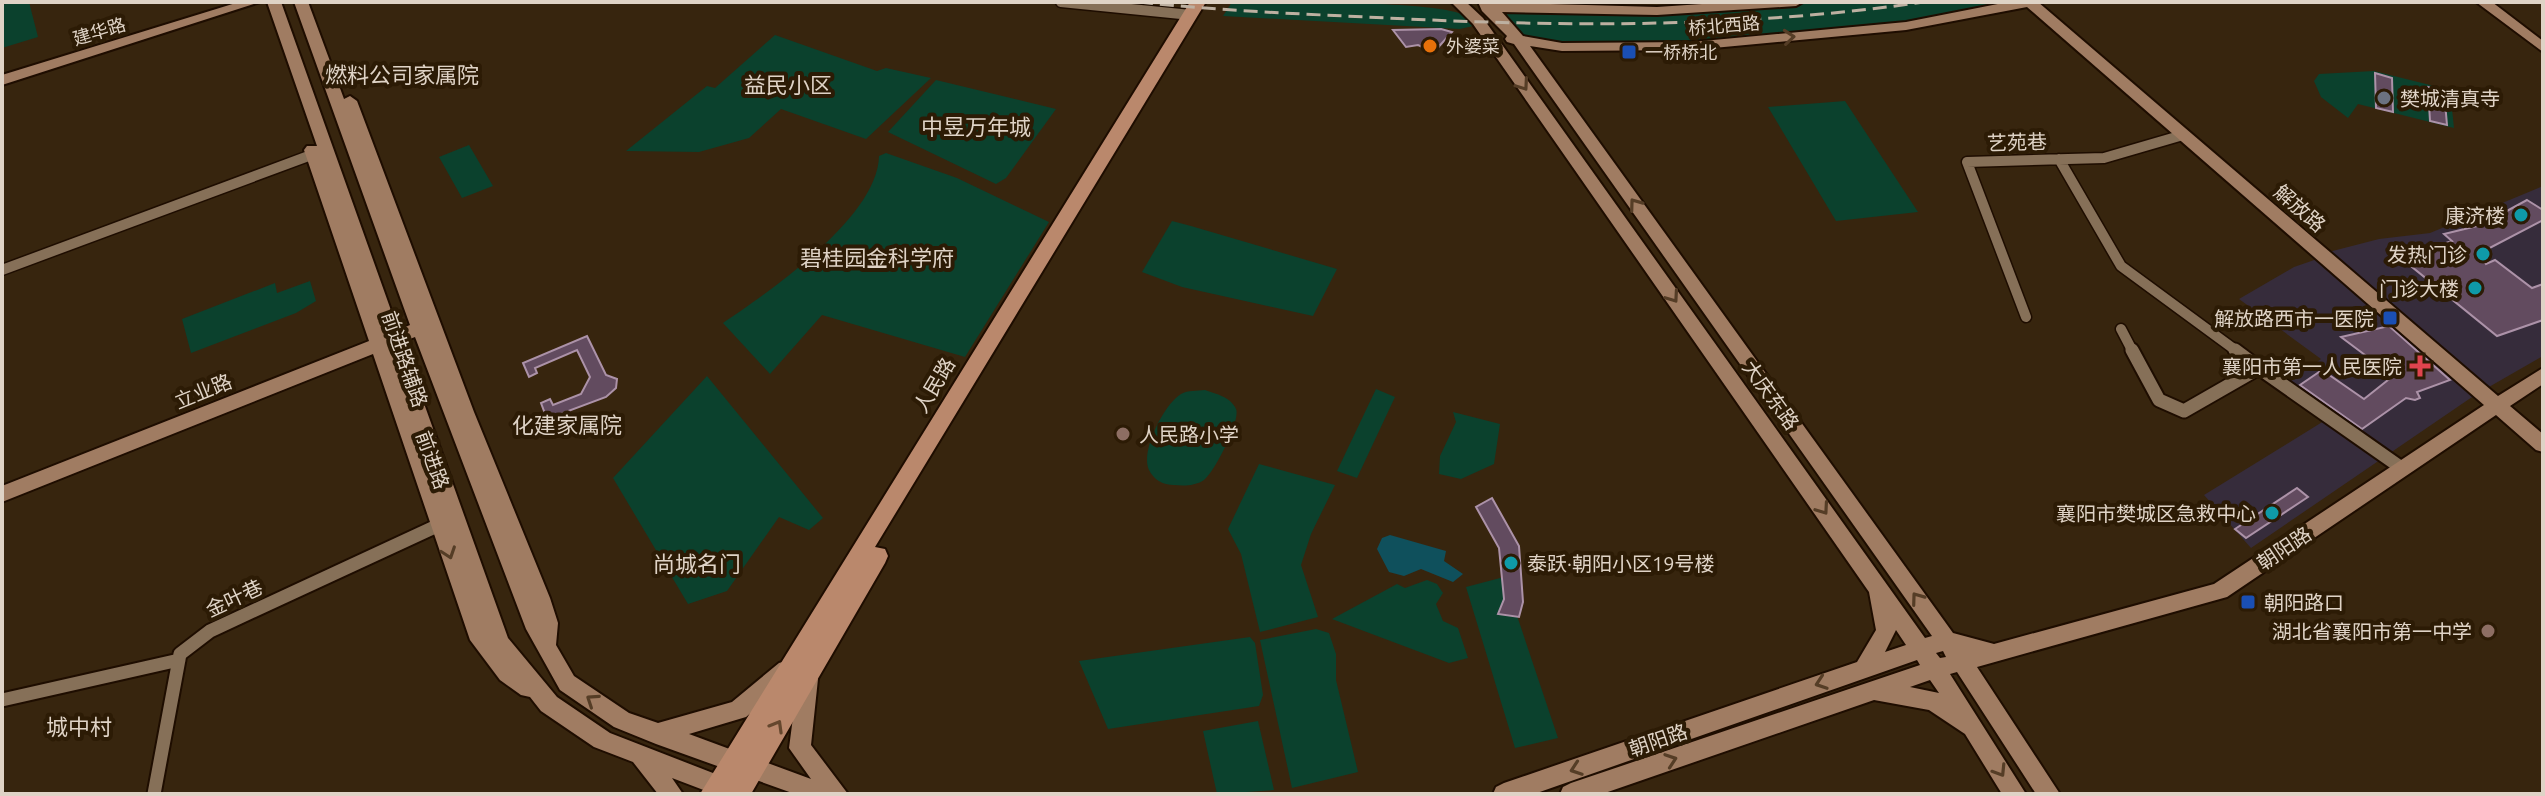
<svg xmlns="http://www.w3.org/2000/svg" width="2545" height="796" font-family="Ubuntu,'Noto Sans SC',sans-serif">
  <style>
    .medical { fill: #362c3b }
    .green { fill: #0b412d }
    .water { fill: #0f505c }
    .building { fill: #624b5f; stroke: #ac92a8; stroke-width: 2 }
    .lines { fill: none; stroke-linecap: round; stroke-linejoin: round }
    .street-far1-casing { stroke: #1e0d00; stroke-width: 13 }
    .street-casing { stroke: #1e0d00; stroke-width: 17 }
    .secondary-casing { stroke: #1e0d00; stroke-width: 4 }
    .primary-casing { stroke: #1e0d00; stroke-width: 4 }
    .street-far1 { stroke: #867058; stroke-width: 10 }
    .street { stroke: #867058; stroke-width: 13 }
    .secondary { fill: #a07c62; fill-rule: evenodd }
    .primary { fill: #ba886c; fill-rule: evenodd }
    .rail { stroke: #bdb0a1; stroke-width: 3; stroke-dasharray: 14 7; stroke-linecap: butt }
    .oneway { stroke: #553d26 }
    .oneway2 { stroke: #65472e }
    .food-dot { fill: #e8710a; stroke: #2c1b05; stroke-width: 3 }
    .transit-dot { fill: #1a4fb4; stroke: #2c1b05; stroke-width: 3 }
    .worship-dot { fill: #6b7280; stroke: #2c1b05; stroke-width: 3 }
    .culture-dot { fill: #0f9aa8; stroke: #2c1b05; stroke-width: 3 }
    .health-dot { fill: #e0444e; stroke: #2c1b05; stroke-width: 3 }
    .education-dot { fill: #8d6e63; stroke: #2c1b05; stroke-width: 3 }
    .labels { text-anchor: middle; dominant-baseline: central; stroke-width: 8; stroke-linejoin: round; paint-order: stroke }
    .far-street-label { font-size: 18px; fill: #dfd3c6; stroke: #2c1b05 }
    .far-poi-label { font-size: 18px; fill: #dfd3c6; stroke: #2c1b05; text-anchor: start }
    .poi-label { font-size: 20px; fill: #dfd3c6; stroke: #2c1b05; text-anchor: end }
    .street-label { font-size: 20px; fill: #dfd3c6; stroke: #2c1b05 }
    .neighbourhood-label { font-size: 22px; fill: #dfd3c6; stroke: #2c1b05 }
  </style>
  <rect width="100%" height="100%" fill="#37250e"/>
  <path class="medical" d="M2543,186v170l-68,39 -224,153 -47,-53 128,-79 -45,-32 34,-25 -82,-60 55,-32 29,-10 -2,-3 58,-15 51,-6z"/>
  <path class="green" d="M13,2h16l9,35 -36,11v-43z
    M1232,2c36,0 212,-2 233,14 4,2 5,6 8,10l-13,3 -237,-13z
    M1796,2h217l-104,24 -217,20 -130,1 -45,-9 -25,-30 165,3z
    M775,35l102,36 9,-3 45,10 -65,61 -85,-30 -32,29 -50,14 -73,-1 81,-65 8,2z
    M2374,71l76,19 4,38 -96,-24 -10,14 -27,-21 -7,-16 5,-7z
    M936,80l120,29 -50,69 -10,6 -108,-52z
    M1845,101l73,111 -82,9 -68,-114z
    M469,145l24,41 -31,12 -23,-41z
    M886,153l71,25 92,44 -84,135 -143,-42 -52,59 -47,-51c46,-31 155,-106 156,-167z
    M1172,221l19,5 146,43 -24,47 -131,-29 -40,-15z
    M310,281l6,20 -20,12 -105,40 -9,-34 93,-36 2,10z
    M707,376l116,142 -14,12 -30,-13 -52,74 -39,13 -75,-126z
    M1376,389l19,8 -38,81 -20,-7z
    M1205,390c11,4 26,7 31,19 5,11 -22,64 -32,71 -9,6 -20,6 -30,5 -11,0 -20,-5 -25,-15 -9,-18 15,-66 32,-76 7,-4 16,-3 24,-4z
    M1453,412l47,12 -6,40 -33,15 -22,-5 1,-18 16,-34z
    M1259,464l76,21 -24,49 -10,31 17,52 -58,15 -19,-78 -13,-25z
    M1504,577l54,161 -43,10 -49,-161z
    M1427,580l10,4 6,9 -7,11 7,17 15,7 10,30 -19,5 -117,-44 65,-35 8,4z
    M1316,629l13,4 7,21v26l22,92 -66,16 -32,-148z
    M1250,637l5,6 8,52 -4,11 -151,23 -29,-68z
    M1258,721l16,69 -57,4 -14,-63z"/>
  <path class="water" d="M1390,535l56,16 -2,10 19,13 -10,8 -32,-13 -17,7 -15,-4 -12,-23 5,-11z"/>
  <path class="building" d="M1441,29l11,3 -18,20 -16,-7 -12,2 -13,-17z
    M2375,73l17,5 1,34 -17,-4z
    M2428,87l16,4 3,34 -17,-4z
    M2527,200l16,10v10l-63,33 6,11 9,-4 37,28 11,-4v36l-46,16 -96,-78 51,-17 -8,-7 37,-9z
    M2389,326l61,54 -33,12 3,6 -5,2 -9,-2 -44,31 -62,-44 22,-15 42,29 29,-23 -52,-39z
    M587,336l19,39 11,4 -1,9 -10,9 -59,22 -6,-16 9,-4 3,6 28,-11 9,-17 -13,-27 -42,18 2,5 -8,4 -6,-14z
    M2297,488l11,9 -62,41 -11,-9z
    M1492,498l27,48 4,56 -4,15 -21,-3 6,-15 -5,-51 -23,-41z"/>
  <g class="lines">
    <defs>
      <path id="street-far1" d="M1061,2l130,13
        M2059,159l62,107 117,86
        M2,270l320,-119
        M2026,317l-59,-155 137,-4 79,-23
        M2121,329l12,23"/>
      <path id="street" d="M2132,350l27,50 25,11 75,-43 144,101
        M2235,350l24,18
        M2,700l177,-40
        M154,794l26,-140 30,-23 229,-106"/>
      <path id="secondary" d="M239,2h21l-258,83v-10z
        M267,2h14l117,328 12,-5 -116,-323h14l36,97 6,-3 7,5 117,311 76,186 8,25 -2,22 18,31 55,37 29,10 74,-21 47,-39 7,-2 7,2 3,7 -3,7 -47,40 -57,17 122,45 -22,-31 9,-69 3,-7 7,-2 7,2 3,7 -7,66 37,49h-53l-139,-50 -42,-17 -54,-37 -34,-61 -111,-292 -13,5 106,296 49,59 53,36 139,54 3,7h-38l-42,-16 11,16h-25l-25,-32 -39,-15 -53,-36 -11,-14 -9,-2 -21,-15 -30,-40 -97,-286 -371,148v-16l367,-145 -65,-191 3,-4h10z
        M1451,2h15l17,16 442,620 7,-2 -418,-592 -7,-2 -2,-3 2,-3 -25,-25 -4,-9 179,5 75,-5h71l-7,4 -139,9 -155,-3 21,24 39,7 130,-1 214,-20 102,-20h30l460,394 45,-28v16l-33,22 33,28v18l-7,-2 -40,-35 -269,182 -250,70 83,127h-24l-79,-122 -7,2 76,120h-24l-37,-60 -36,-24 -55,-10 -272,94h-42l3,-7 8,-4 349,-118 -3,-5 -383,134h-41l3,-7 8,-4 353,-121 19,-32 -7,-38 -396,-568zM2027,7l457,398 -270,179 -220,60 -41,-11 -423,-587 32,5 130,-1 214,-20zM1896,630l10,15 -21,7zM1943,651l3,6 -6,1 -4,-5zM1930,680l9,13 -29,-6z
        M2476,2h16l51,39v11z"/>
      <path id="primary" d="M1190,2h16l-331,545 10,2 3,7 -3,7 -134,231h-51z"/>
    </defs>
    <use href="#street-far1" class="street-far1-casing"/>
    <use href="#street" class="street-casing"/>
    <use href="#secondary" class="secondary-casing"/>
    <use href="#primary" class="primary-casing"/>
    <use href="#street-far1" class="street-far1"/>
    <use href="#street" class="street"/>
    <use href="#secondary" class="secondary"/>
    <use href="#primary" class="primary"/>
    <path class="rail" d="M1139,2c82,9 165,12 248,16 180,9 358,10 537,-16"/>
  </g>
  <defs><path id="oneway-chevron" d="M-2-3.5L2.5 0L-2 3.5" fill="none" stroke-width="1.6" stroke-linecap="round" stroke-linejoin="round" transform="scale(2)"/></defs>
  <g class="oneway">
    <use href="#oneway-chevron" transform="translate(1789 37) rotate(-5)"/>
    <use href="#oneway-chevron" transform="translate(1523 85) rotate(55)"/>
    <use href="#oneway-chevron" transform="translate(1635 204) rotate(-126)"/>
    <use href="#oneway-chevron" transform="translate(1673 297) rotate(55)"/>
    <use href="#oneway-chevron" transform="translate(1823 509) rotate(55)"/>
    <use href="#oneway-chevron" transform="translate(449 553) rotate(71)"/>
    <use href="#oneway-chevron" transform="translate(1917 598) rotate(-126)"/>
    <use href="#oneway-chevron" transform="translate(1821 683) rotate(161)"/>
    <use href="#oneway-chevron" transform="translate(592 700) rotate(-146)"/>
    <use href="#oneway-chevron" transform="translate(1671 760) rotate(-19)"/>
    <use href="#oneway-chevron" transform="translate(1576 769) rotate(161)"/>
    <use href="#oneway-chevron" transform="translate(2000 771) rotate(58)"/>
  </g>
  <use class="oneway2" href="#oneway-chevron" transform="translate(777 726) rotate(-60)"/>
  <circle class="food-dot" cx="1430" cy="46" r="8"/>
  <g class="transit-dot">
    <rect x="1621" y="44" width="16" height="16" rx="4"/>
    <rect x="2382" y="310" width="16" height="16" rx="4"/>
    <rect x="2240" y="594" width="16" height="16" rx="4"/>
  </g>
  <circle class="worship-dot" cx="2384" cy="98" r="8"/>
  <g class="culture-dot">
    <circle cx="2521" cy="215" r="8"/>
    <circle cx="2483" cy="254" r="8"/>
    <circle cx="2475" cy="288" r="8"/>
    <circle cx="2272" cy="513" r="8"/>
    <circle cx="1511" cy="563" r="8"/>
  </g>
  <path class="health-dot" d="M2416 354h8v8h8v8h-8v8h-8v-8h-8v-8h8z"/>
  <g class="education-dot">
    <circle cx="1123" cy="434" r="8"/>
    <circle cx="2488" cy="631" r="8"/>
  </g>
  <g class="labels">
    <g class="far-street-label">
      <text transform="translate(1724 25) rotate(-5)">桥北西路</text>
      <text transform="translate(99 31) rotate(-17)">建华路</text>
    </g>
    <g class="far-poi-label">
      <text x="1446" y="46">外婆菜</text>
      <text x="1645" y="52">一桥桥北</text>
    </g>
    <g class="poi-label">
      <text x="2400" y="98" text-anchor="start">樊城清真寺</text>
      <text x="2505" y="215">康济楼</text>
      <text x="2467" y="254">发热门诊</text>
      <text x="2459" y="288">门诊大楼</text>
      <text x="2374" y="318">解放路西市一医院</text>
      <text x="2402" y="366">襄阳市第一人民医院</text>
      <text x="1139" y="434" text-anchor="start">人民路小学</text>
      <text x="2256" y="513">襄阳市樊城区急救中心</text>
      <text x="1527" y="563" text-anchor="start">泰跃·朝阳小区19号楼</text>
      <text x="2264" y="602" text-anchor="start">朝阳路口</text>
      <text x="2472" y="631">湖北省襄阳市第一中学</text>
    </g>
    <g class="street-label">
      <text transform="translate(2017 142) rotate(-2)">艺苑巷</text>
      <text transform="translate(2300 208) rotate(41)">解放路</text>
      <text transform="translate(405 359) rotate(71)">前进路辅路</text>
      <text transform="translate(934 385) rotate(-59)">人民路</text>
      <text transform="translate(203 391) rotate(-22)">立业路</text>
      <text transform="translate(1771 395) rotate(54)">大庆东路</text>
      <text transform="translate(433 460) rotate(70)">前进路</text>
      <text transform="translate(2284 548) rotate(-34)">朝阳路</text>
      <text transform="translate(234 598) rotate(-25)">金叶巷</text>
      <text transform="translate(1658 740) rotate(-19)">朝阳路</text>
    </g>
    <g class="neighbourhood-label">
      <text x="402" y="74">燃料公司家属院</text>
      <text x="788" y="84">益民小区</text>
      <text x="976" y="126">中昱万年城</text>
      <text x="877" y="257">碧桂园金科学府</text>
      <text x="567" y="424">化建家属院</text>
      <text x="697" y="563">尚城名门</text>
      <text x="79" y="726">城中村</text>
    </g>
  </g>
  <rect width="2545" height="796" fill="none" stroke="#dfd3c6" stroke-width="8"/>
</svg>
